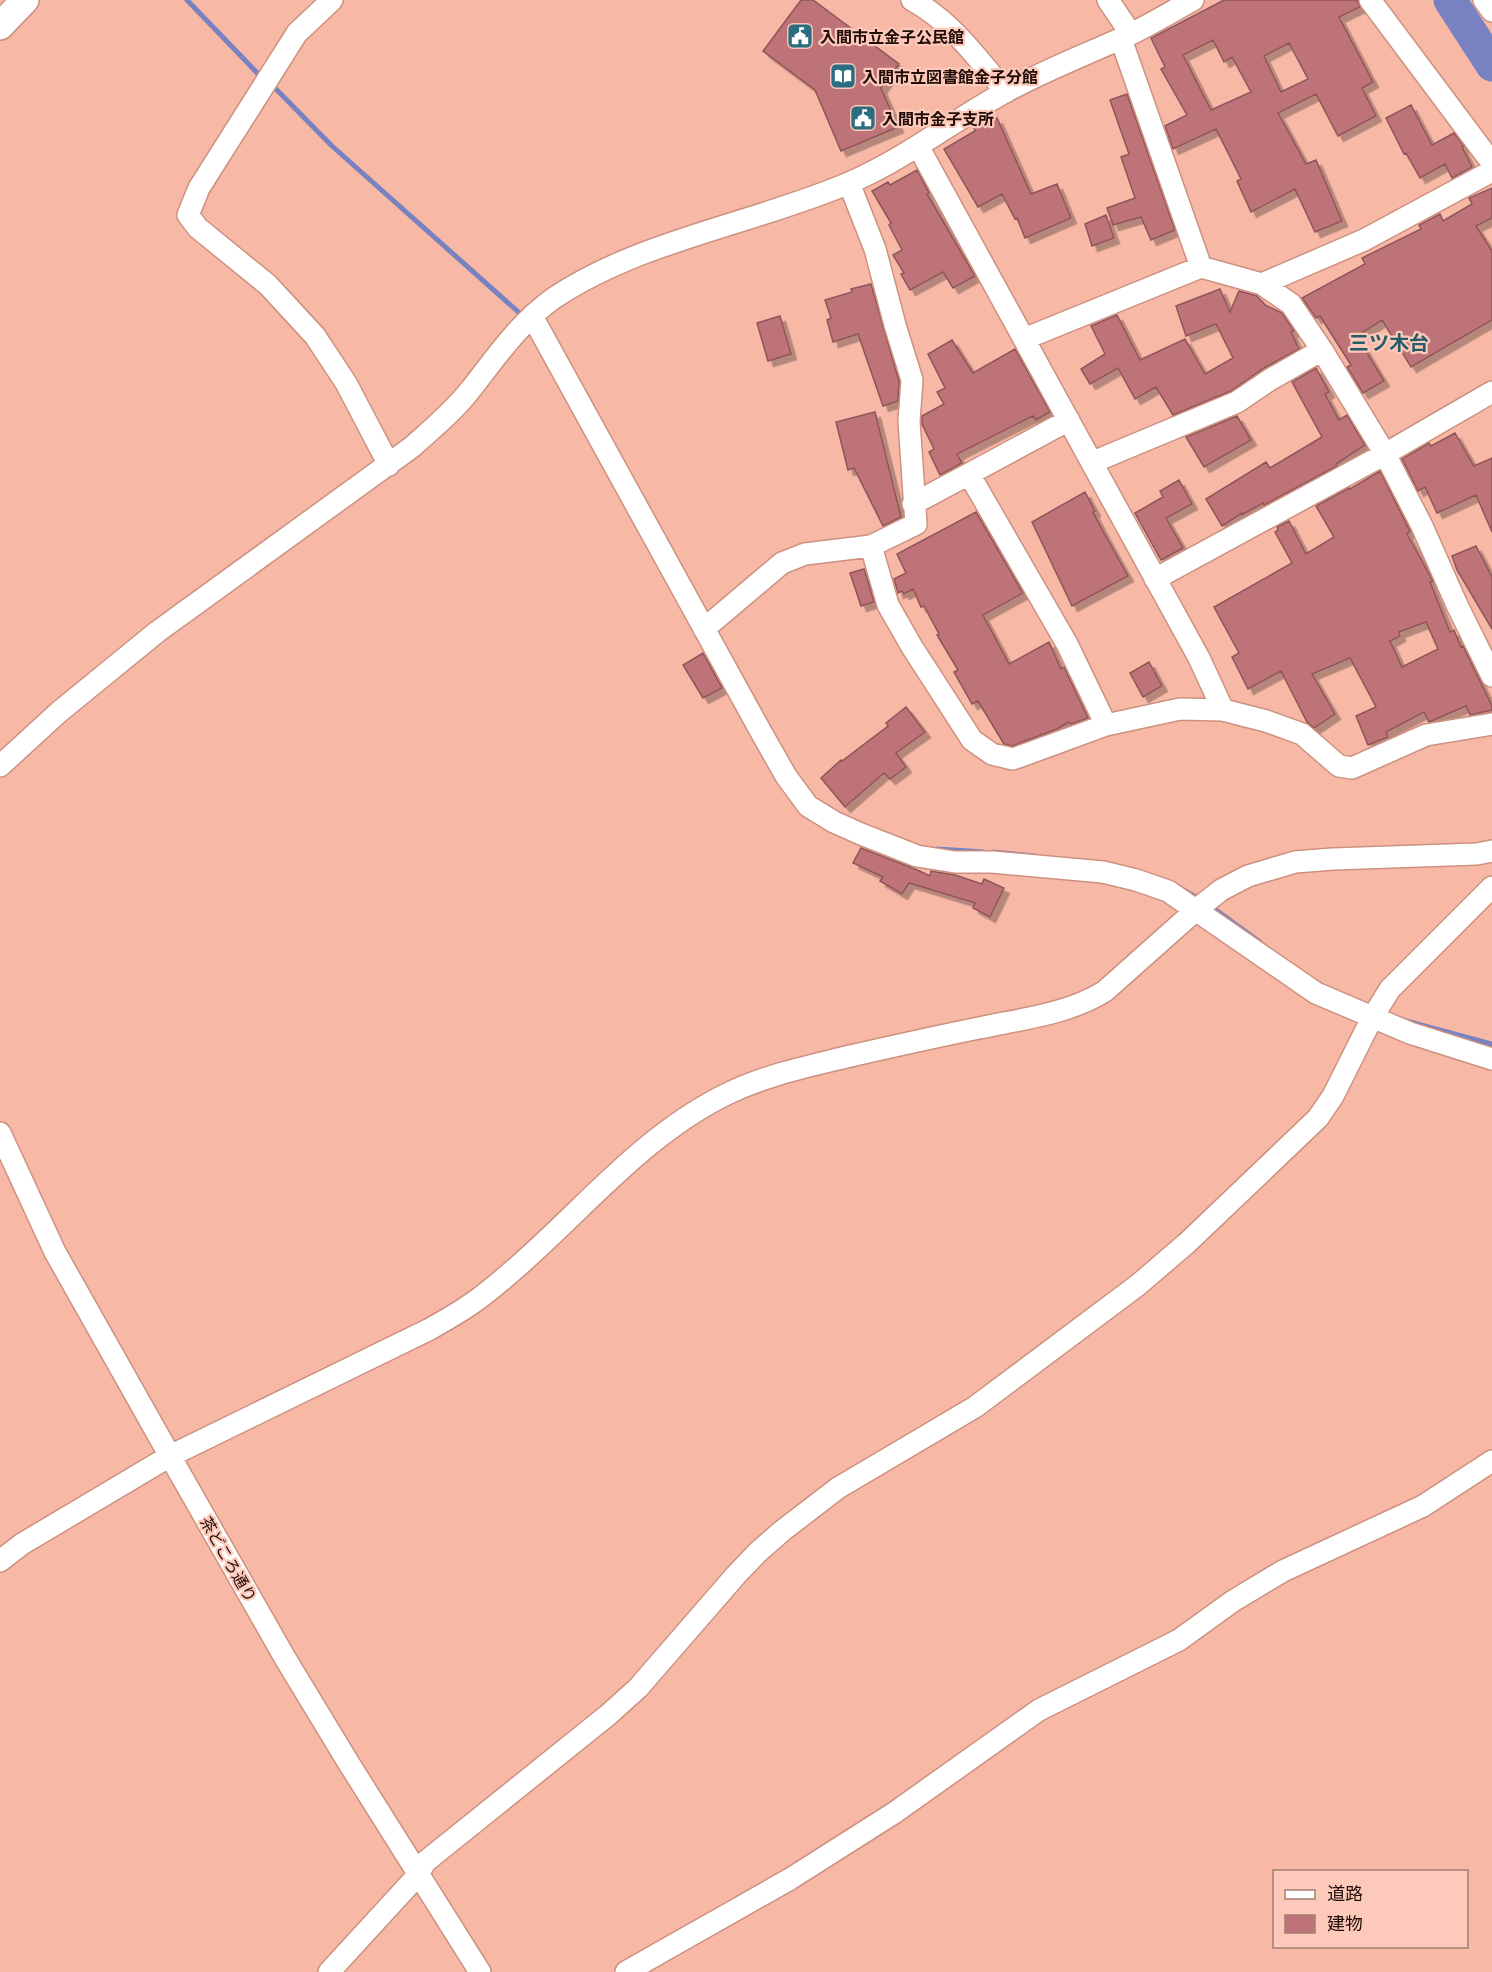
<svg xmlns="http://www.w3.org/2000/svg" width="1492" height="1972" font-family="'Playfair Display','Noto Sans JP',serif">
  <style>
    .lines { fill: none; stroke-linecap: round; stroke-linejoin: round }
    .stream { stroke: #7982c0; stroke-width: 5 }
    .river { stroke: #7982c0; stroke-width: 33 }
    .building { fill: #bd7377; stroke: #8f5558; stroke-width: 1.5; fill-rule: evenodd; filter: url(#shadow) }
    .minor-casing { stroke: #cd9180; stroke-width: 24 }
    .major-casing { stroke: #cd9180; stroke-width: 30 }
    .minor { stroke: #fff; stroke-width: 21 }
    .major { stroke: #fff; stroke-width: 27 }
    .labels { text-anchor: middle; dominant-baseline: central; stroke-width: 4.5; stroke-linejoin: round; paint-order: stroke }
    .poi-label { font-size: 16px; font-weight: bold; fill: #210c06; stroke: #fcc9ba; text-anchor: start }
    .street-label { font-size: 16px; fill: #210c06; stroke: #fcc9ba }
    .quarter-label { font-size: 20px; font-weight: bold; fill: #265b68; stroke: #fcc9ba }
  </style>
  <defs>
    <filter id="shadow"><feDropShadow dx="5.5" dy="5.5" stdDeviation="0" flood-color="#0004"/></filter>
  </defs>
  <rect width="100%" height="100%" fill="#f7b8a6"/>
  <g class="lines">
    <path class="stream" d="M187,0l76,79
      M271,84l61,62 192,171
      M937,849l47,3
      M993,852l42,4
      M1180,888l21,12
      M1209,905l51,37
      M1406,1021l86,23"/>
    <path class="river" d="M1450,0l42,65"/>
  </g>
  <path class="building" d="M801,0h12l86,64 -18,24 17,39 -57,24 -26,-61 -52,-39z
    M1224,0h133l3,7 -21,10 34,65 -11,6 14,28 -38,20 -22,-42 -38,19 28,51 10,-4 26,61 -27,11 -20,-43 -44,23 -14,-31 4,-2 -25,-50 -43,20 -8,-23 22,-11 -26,-46 4,-2 -14,-29zM1213,40l11,22 8,-5 19,35 -40,18 -28,-55zM1289,43l19,36 -27,13 -17,-36z
    M1127,94l48,136 -24,10 -10,-23 -28,8 -6,-17 28,-10 -14,-41 8,-3 -19,-54z
    M1411,105l21,40 22,-12 10,13 -2,1 10,20 -20,11 -7,-14 -25,14 -14,-25 -2,1 -18,-36z
    M997,118l34,76 26,-10 14,34 -46,20 -8,-20 -2,1 -13,-25 -24,13 -34,-58 31,-18 -1,-3z
    M917,170l12,23 -2,1 48,82 -22,12 -10,-16 -33,18 -9,-16 3,-1 -11,-18 9,-5 -13,-25 2,-2 -19,-32 16,-9 2,3z
    M1492,188v30l-16,8 16,25v69l-81,47 -29,-47 -25,16 27,45 -21,12 -16,-26 4,-2 -31,-49 -4,2 -14,-20 63,-34 -3,-6 59,-29 -2,-4 21,-11 3,7 29,-17 -3,-6z
    M1106,215l8,23 -22,8 -7,-22z
    M871,284l28,97 -1,20 -15,5 -25,-72 -25,8 -6,-22 4,-2 -6,-18 27,-8 -1,-3z
    M1220,289l10,23 9,-21 18,5 8,9 17,8 12,18 -3,1 8,17 -35,19 -33,23 -58,24 -17,-28 -21,12 -17,-31 -28,16 -9,-15 24,-15 -14,-28 26,-11 23,45 45,-21 20,35 28,-16 -17,-34 -30,12 -10,-30z
    M780,316l11,38 -23,7 -11,-38z
    M952,340l21,33 42,-24 35,63 -14,8 -3,-4 -76,38 5,9 -22,12 -11,-23 5,-3 -12,-25v-8l22,-12 -7,-12 8,-4 -17,-34z
    M1316,368l13,24 -4,2 14,26 8,-5 18,30 -29,19 1,2 -73,39 -1,-2 -20,11 -1,-1 -20,13 -16,-27 60,-37 4,6 52,-31 -30,-55z
    M875,412l26,105 -18,9 -29,-58 -6,2 -12,-48z
    M1237,416l14,24 -47,27 -18,-30z
    M1455,433l19,33 18,-8v74l-16,-37 -39,18 -12,-26 -7,4 -16,-32 27,-16 2,3z
    M1380,471l30,60 -3,3 26,47 -3,1 20,50 4,-2 7,17 2,-1 29,60v4l-22,5 -4,-9 -37,16 -5,-10 -38,20 2,5 -20,8 -12,-29 20,-9 -26,-49 -38,16 23,40 -21,14 -7,-6 -26,-51 -33,18 -16,-32 7,-4 -25,-46 78,-44 -17,-31 3,-2 -1,-3 12,-6 17,33 28,-17 -18,-31 33,-18 1,1zM1426,622l12,27 -36,18 -12,-26 10,-5 -1,-4z
    M1179,480l13,24 -26,14 17,30 -22,12 -26,-47 28,-16 -3,-6z
    M1085,492l10,19 -2,1 11,21 24,43 -56,30 -40,-84z
    M976,512l47,81 -40,22 26,49 40,-22 12,27 3,-2 24,51 -17,6 -2,-2 -12,7 -45,17 -8,-2 -26,-43 -6,3 -18,-32 4,-2 -21,-35 2,-1 -15,-28 -3,1 -8,-18 -9,5 -2,-3 -4,2 -4,-14 12,-6 -9,-19z
    M1476,546l16,31v52l-35,-59 -5,-14z
    M864,569l10,33 -13,4 -11,-33z
    M703,653l19,35 -19,10 -20,-33z
    M1149,662l13,24 -19,11 -13,-24z
    M906,707l19,25 -29,21 10,14 -16,12 -6,-6 -39,34 -24,-29 20,-18 1,1 46,-35 -2,-3z
    M861,848l54,21 15,7 1,-5 24,4 27,9 2,-5 20,9 -14,29 -17,-9 2,-5 -66,-20 -7,11 -22,-13 3,-4 -30,-14z"/>
  <g class="lines">
    <defs>
      <path id="minor" d="M332,0l-35,33 -98,155 -11,27 10,13 70,57 47,51 31,47 43,82
        M912,0c39,21 66,59 94,92
        M1108,0l23,34
        M1370,0l122,163
        M1484,0l8,11
        M1121,39l80,228 61,17 29,20 31,46 63,104 37,72 35,79 35,71
        M918,146l281,512 24,52
        M1262,284l102,-44 128,-69
        M532,316l229,416 25,44 22,30 26,16 27,12 56,22 38,6h37l111,10 33,8 32,11 148,102 94,40 82,26
        M1024,339l177,-72
        M1069,420l-100,54 98,170 39,81
        M1093,462l144,-60 34,-23 51,-29
        M913,504l56,-30
        M871,546l17,59 24,42 60,93 20,14 21,5 93,-34 74,-16 43,1 43,11 36,13 37,32 13,2 74,-33 66,-11
        M1155,579l230,-125 107,-62
        M704,629l78,-66 23,-9 66,-8 45,-22 -7,-103 3,-41 -17,-55 -20,-76 -26,-66
        M0,766l59,-54 98,-80 255,-185c20,-18 42,-36 59,-58 25,-32 49,-67 83,-91 87,-58 199,-74 295,-115 56,-24 105,-63 158,-92 37,-20 75,-35 113,-52 25,-11 49,-26 73,-39
        M0,1133l55,119 115,204 115,202 63,104 132,210
        M0,1561l22,-17 148,-88 260,-127c21,-12 42,-24 61,-40 80,-63 144,-151 238,-196 38,-18 76,-26 117,-36 44,-10 88,-20 133,-29 42,-9 90,-14 126,-37l91,-81 25,-20 27,-14 47,-14 38,-3 144,-5 15,-3
        M329,1972l89,-97 7,-13 183,-147 30,-27 98,-113 22,-23 24,-21 56,-43 137,-81 163,-122 49,-42 131,-125 15,-22 39,-78 18,-29 102,-102
        M626,1972l164,-93 104,-66 145,-103 140,-70 54,-39 50,-30 140,-65 69,-45"/>
      <path id="major" d="M0,26l25,-26"/>
    </defs>
    <use href="#minor" class="minor-casing"/>
    <use href="#major" class="major-casing"/>
    <use href="#minor" class="minor"/>
    <use href="#major" class="major"/>
  </g>
  <defs>
    <symbol id="civic-square" viewBox="-11 -11 22 22"><rect x="-9" y="-9" width="18" height="18" rx="4" fill="#2a6e7f" stroke="#fcc9ba"/><path d="M-.6-6.5H3V-4.5H.6V-3L4-1V1h2V6H-6V1h2V-1L-.6-3ZM-1.2 2.5V6h2.4V2.5Z" fill="#fff"/></symbol>
    <symbol id="library-square" viewBox="-11 -11 22 22"><rect x="-9" y="-9" width="18" height="18" rx="4" fill="#2a6e7f" stroke="#fcc9ba"/><path d="M-6-4Q-3-5.5-.7-3.5V5Q-3 3-6 4ZM6-4Q3-5.5 .7-3.5V5Q3 3 6 4Z" fill="#fff"/></symbol>
  </defs>
  <g fill-rule="evenodd">
    <use href="#civic-square" x="785" y="21" width="30" height="30"/>
    <use href="#library-square" x="828" y="61" width="30" height="30"/>
    <use href="#civic-square" x="848" y="103" width="30" height="30"/>
  </g>
  <g class="labels">
    <g class="poi-label">
      <text x="820" y="36">入間市立金子公民館</text>
      <text x="862" y="76">入間市立図書館金子分館</text>
      <text x="882" y="118">入間市金子支所</text>
    </g>
    <g class="street-label">
      <text transform="translate(229 1559) rotate(60)">茶どころ通り</text>
    </g>
    <g class="quarter-label">
      <text x="1389" y="341">三ツ木台</text>
    </g>
  </g>
  <rect x="1273" y="1870" width="195" height="78" fill="#fcc9ba" stroke="#a47d72" stroke-width="1.5"/>
  <rect x="1285" y="1890" width="30" height="9" fill="#ffffff" stroke="#a47d72" stroke-width="1.5"/>
  <text x="1327" y="1900" font-size="18" fill="#210c06">道路</text>
  <rect x="1285" y="1915" width="30" height="18" fill="#bd7377" stroke="#a47d72" stroke-width="1.5"/>
  <text x="1327" y="1930" font-size="18" fill="#210c06">建物</text>
</svg>
